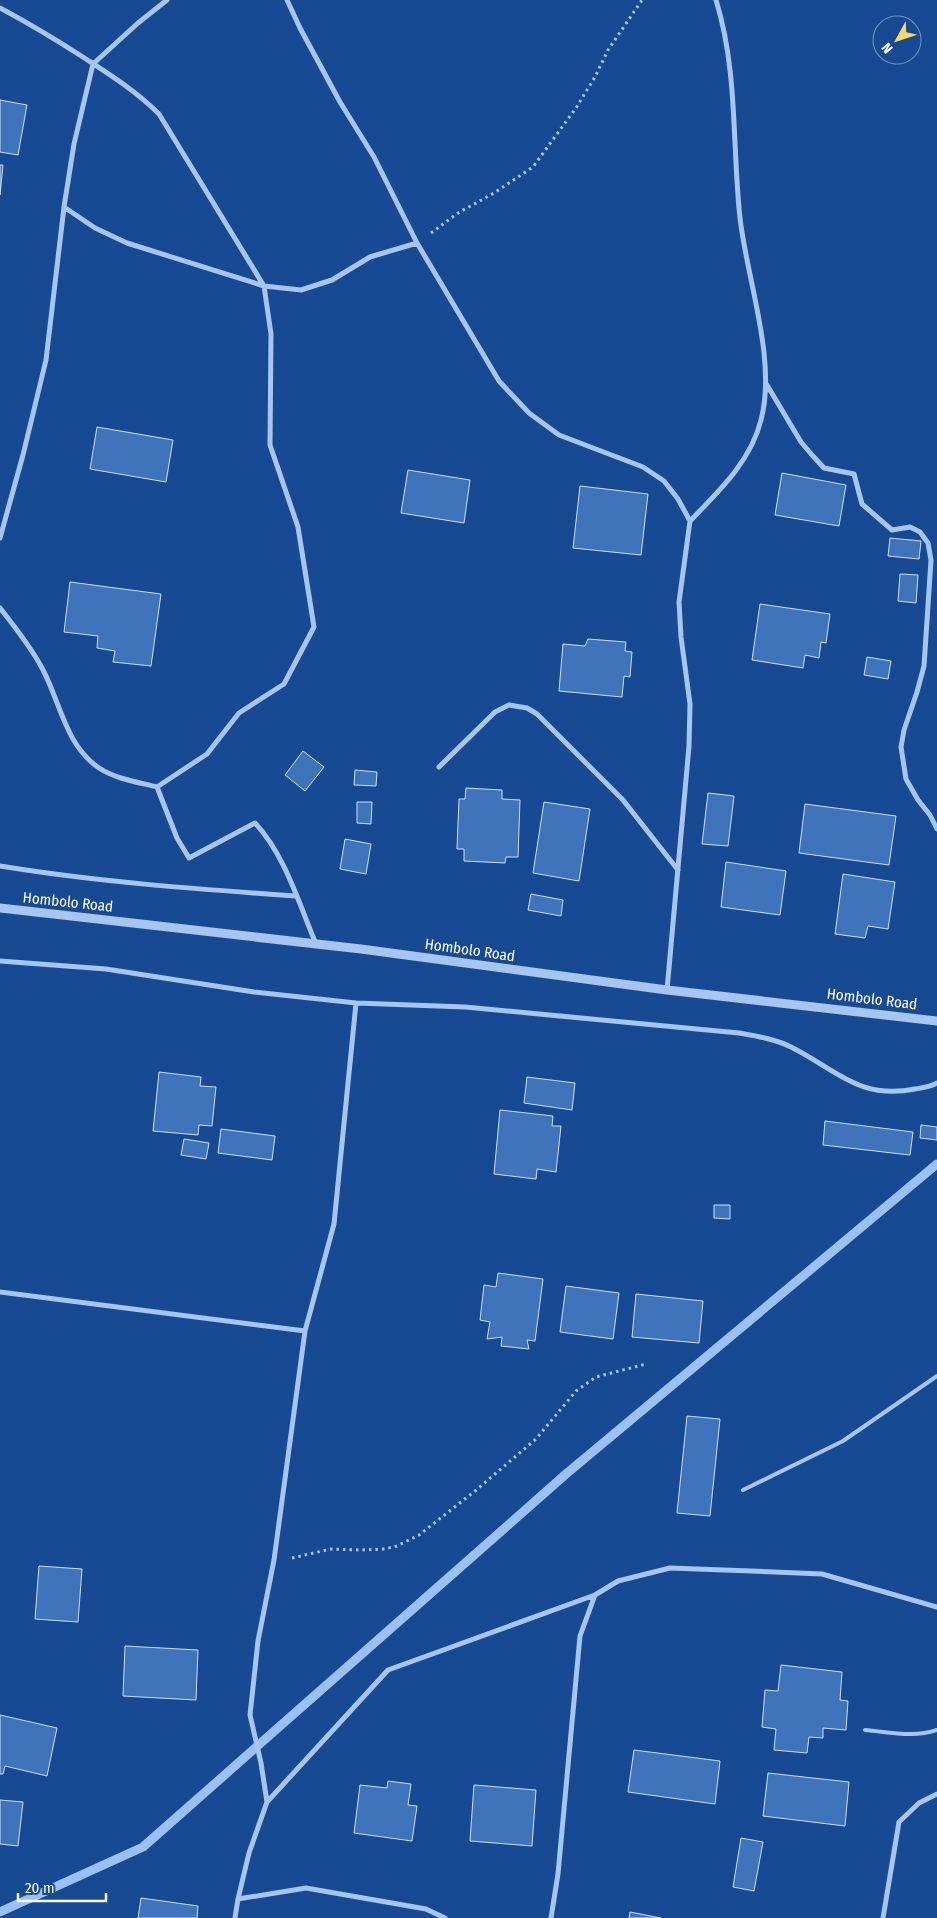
<svg xmlns="http://www.w3.org/2000/svg" width="937" height="1918" font-family="'Fira Sans Condensed',sans-serif">
  <style>
    .lines { fill: none; stroke-linecap: round; stroke-linejoin: round }
    .stream { stroke: #99c1f3; stroke-width: 9 }
    .building { fill: #3f74ba; stroke: #cde1fb }
    .path { stroke: #a6c6f0; stroke-width: 3; stroke-dasharray: 2.5 4; stroke-linecap: butt }
    .service { stroke: #a6c6f0; stroke-width: 4 }
    .minor { stroke: #a6c6f0; stroke-width: 5 }
    .tertiary { stroke: #a6c6f0; stroke-width: 9 }
    .labels { text-anchor: middle; dominant-baseline: central; stroke-width: 4; stroke-linejoin: round; paint-order: stroke }
    .street-label { font-size: 15px; fill: #fff; stroke: #174a93 }
  </style>
  <rect width="100%" height="100%" fill="#174a93"/>
  <g class="lines">
    <path class="stream" d="M0,1912l143,-65 423,-373 371,-310"/>
  </g>
  <path class="building" d="M0,100l27,5 -9,50 -18,-3z
    M0,165h3l-3,30z
    M97,427l76,13 -7,42 -76,-13z
    M408,470l62,10 -6,43 -63,-10z
    M782,473l64,12 -7,41 -64,-11z
    M580,486l68,8 -7,61 -68,-7z
    M890,538l31,3 -2,18 -31,-3z
    M900,574l18,1 -2,28 -18,-2z
    M70,582l91,12 -10,72 -38,-4 2,-11 -18,-3 1,-12 -34,-4z
    M760,604l70,10 -4,29 -5,-1 -2,16 -14,-3 -2,13 -51,-8z
    M588,639l38,3 -1,9 7,1 -2,25 -6,-1 -2,21 -63,-6 4,-47 22,2z
    M867,657l24,4 -3,18 -24,-4z
    M303,751l21,16 -19,24 -20,-16z
    M355,770l22,2 -1,14 -22,-1z
    M466,788l36,2v9l18,1 -2,57h-12l-1,6 -41,-2v-12h-7l2,-50h6z
    M708,793l26,3 -6,50 -26,-2z
    M357,802h15l-1,22 -14,-1z
    M544,802l46,7 -11,72 -46,-8z
    M805,804l91,12 -7,49 -90,-12z
    M345,839l26,5 -5,30 -26,-5z
    M726,862l60,9 -6,44 -59,-8z
    M843,874l52,8 -7,47 -20,-3 -3,12 -30,-4z
    M531,894l32,6 -2,16 -33,-6z
    M159,1072l42,5 -1,9 16,1 -4,39 -13,-1 -1,10 -45,-4z
    M527,1077l48,6 -3,27 -48,-7z
    M500,1110l53,6 -1,10h9l-5,46 -19,-3 -1,10 -42,-5z
    M825,1121l88,11 -3,23 -87,-10z
    M921,1125l16,2v13l-17,-2z
    M221,1129l54,7 -3,24 -54,-7z
    M184,1139l25,4 -3,16 -25,-4z
    M714,1205h16v14l-16,-1z
    M498,1273l45,6 -8,62 -8,-1 2,9 -28,-3 1,-9 -15,2 3,-17 -10,-2 4,-35 12,2z
    M566,1286l53,7 -6,46 -53,-7z
    M636,1294l67,7 -4,42 -67,-6z
    M687,1416l33,3 -10,97 -33,-3z
    M39,1566l43,3 -4,53 -43,-3z
    M125,1646l73,4 -2,50 -73,-4z
    M781,1665l61,7 -2,28 8,1 -2,29 -23,-2v10l-14,-1 -2,16 -33,-3 2,-21 -14,-2 3,-37 13,1z
    M0,1715l57,13 -10,48 -42,-10 -2,8h-3z
    M634,1750l86,11 -5,43 -87,-12z
    M768,1773l81,9 -4,44 -82,-10z
    M388,1781l23,3 -3,21 9,1 -5,35 -58,-8 6,-48 27,3z
    M474,1785l62,5 -4,56 -62,-5z
    M0,1800l23,2 -5,44 -18,-2z
    M741,1838l22,4 -9,49 -21,-4z
    M141,1898l57,8 -1,12h-59z
    M630,1912l31,6h-32z"/>
  <g class="lines">
    <path class="path" d="M431,233l27,-20 36,-20 39,-26 43,-59 19,-31 13,-27 34,-50
      M292,1558l39,-9 29,1 25,-1 12,-3 22,-11 56,-44 61,-52 40,-48 20,-14 50,-13"/>
    <path class="service" d="M743,1490l100,-49 94,-65
      M865,1730c24,2 49,8 72,0"/>
    <path class="minor" d="M287,0l13,28 40,74 34,55 43,86 82,138 30,32 30,22 84,32 21,14 14,18 12,22 -11,81 2,35 9,67 -1,42 -22,244
      M0,8c30,16 58,33 86,51 26,17 51,33 73,55l105,172 37,4 31,-10 38,-23 47,-14
      M767,385l34,57 11,13 12,13 30,6 8,30 30,26 18,-3 10,5 8,11 3,17 -7,106 -7,26 -13,38 -3,17 5,32 12,21 12,15 7,14
      M690,521c29,-30 61,-60 71,-101 16,-60 -14,-140 -21,-202 -8,-73 -2,-147 -24,-218
      M0,538l23,-83 23,-95 18,-153
      M0,608c15,19 31,39 42,60 18,33 23,77 57,100 17,11 38,14 58,19l20,51 12,20 66,-35c30,32 44,81 61,121
      M439,767l56,-55 14,-7 18,3 10,6 86,86 55,70
      M157,787l50,-33 32,-41 45,-29 30,-57 -16,-100 -28,-82 1,-111 -7,-48 -137,-43 -32,-15 -31,-21 10,-63 19,-80 45,-41 29,-23
      M0,866c98,16 196,23 295,30
      M0,961l106,8 148,23 102,11 109,4 274,26c17,3 36,6 52,14 46,23 68,53 124,42 7,-1 15,-2 22,-6
      M0,1292l305,39
      M267,1802l-6,-39 -11,-48 8,-74 16,-81 31,-229 29,-107 22,-221
      M238,1899l68,-11 120,21 19,9
      M235,1918l3,-19 11,-46 18,-51 121,-132 207,-75
      M551,1918l7,-44 22,-238 15,-41 23,-14 52,-13 81,3 71,3 115,33
      M883,1918l16,-96 20,-19 18,-9"/>
    <path class="tertiary" d="M0,908l361,41 306,41 270,31"/>
  </g>
  <g class="labels">
    <g class="street-label">
      <text transform="translate(68 902) rotate(6)">Hombolo Road</text>
      <text transform="translate(470 950) rotate(8)">Hombolo Road</text>
      <text transform="translate(872 999) rotate(7)">Hombolo Road</text>
    </g>
  </g>
  <g transform="translate(897 40) rotate(230)"><circle r="24" fill="#174a93" stroke="#7492be"/>
  <path d="M0-4L9 19L0 12L-9 19Z" fill="#ffd666"/>
  <text y="-8" font-size="14" font-weight="bold" text-anchor="middle" fill="#ffffff">N</text>
  </g>
  <path d="M18 1893v8h88v-8" fill="none" stroke="#ffffff" stroke-width="2.5"/>
  <text x="25" y="1893" font-size="15" fill="#ffffff" stroke="#174a93" stroke-width="4" paint-order="stroke">20 m</text>
</svg>
